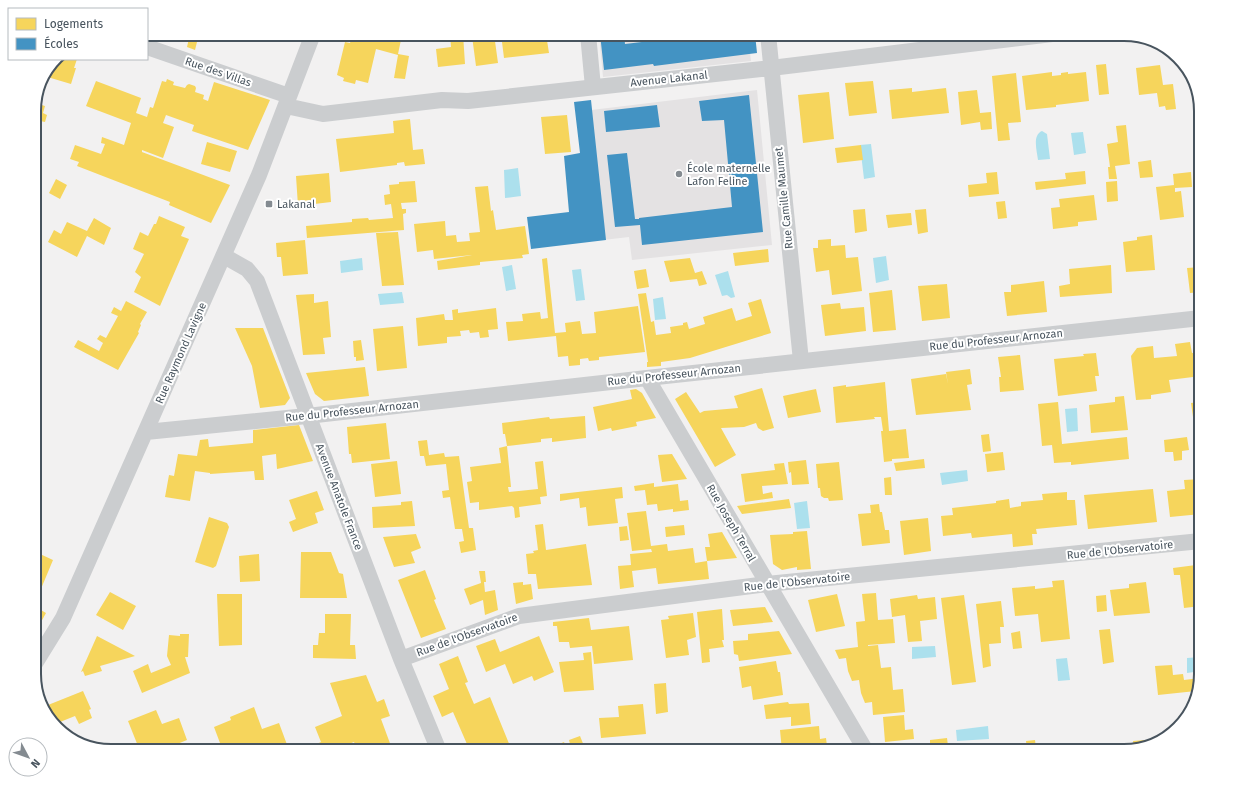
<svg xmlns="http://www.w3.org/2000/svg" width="1235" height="785" font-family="'Fira Sans',sans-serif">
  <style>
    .education { fill: #e4e2e3 }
    .water { fill: #ace0ed }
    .homes { fill: #f6d55c }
    .schools { fill: #4393c3 }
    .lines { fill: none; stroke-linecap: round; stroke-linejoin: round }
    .street { stroke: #cbcdcf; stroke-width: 16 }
    .poi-dot { fill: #848b91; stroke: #fff; stroke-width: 1.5 }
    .labels { text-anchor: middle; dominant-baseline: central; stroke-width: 4; stroke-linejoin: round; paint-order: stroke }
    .street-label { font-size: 11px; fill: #48545e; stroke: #fff }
    .poi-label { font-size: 11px; fill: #48545e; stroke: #fff; text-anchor: start }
    .rim { fill: none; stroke: #48545e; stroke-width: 2 }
  </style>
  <rect width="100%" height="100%" fill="#f2f1f1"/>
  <path class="education" d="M599,34h149l3,27 -148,16z
    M757,90l15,155 -140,15 -3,-23 -26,3 -20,-129z"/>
  <path class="water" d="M1042,131l5,3 3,25 -12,1c-1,-9 -6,-25 4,-29z
    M1083,132l3,21 -12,2 -3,-22z
    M871,144l4,33 -11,2 -4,-34z
    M518,168l3,28 -16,2 -1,-28z
    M886,256l3,24 -13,3 -3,-25z
    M362,258l1,12 -22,3 -1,-12z
    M512,265l4,24 -10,2 -4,-24z
    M581,269l4,31 -9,1 -4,-31z
    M728,271l7,26 -4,1 -4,-3 -5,1 -7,-21z
    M402,292l2,11 -24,2 -2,-11z
    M663,297l3,22 -11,1 -2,-21z
    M1077,408l1,23 -11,1 -2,-23z
    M967,470l1,11 -26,4 -2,-12z
    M807,501l3,27 -13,1 -3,-26z
    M935,646l1,11 -24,2v-12z
    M1201,657v14l-14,2v-15z
    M1067,658l3,22 -12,1 -2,-22z
    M988,726l1,13 -32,2 -1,-11z"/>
  <path class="homes" d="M190,34h9l-4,16 -8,-3z
    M353,34l49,1 -4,19 11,2 -4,23 -11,-1 4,-23 -22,-6 -8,34 -12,-3 -1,4 -12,-3 1,-3 -7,-3 8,-33 5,1z
    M450,34h13l2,30 -27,3 -2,-18 15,-2z
    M479,34h15l4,29 -22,3 -4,-30 7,-1z
    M501,34h45l3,19 -45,5z
    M55,59h22l-3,9h2l-5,16 -27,-8z
    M1106,64l3,30 -10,1 -3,-30z
    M1160,65l3,20 10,-1 3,25 -10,1 -1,-4 -6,1 -2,-14 -18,2 -3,-27z
    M1052,72v4l9,-1v-2l7,-1v2l18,-2 3,29 -33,4v2l-30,3 -4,-34z
    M1016,73l5,49 -13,1 2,17 -12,1 -6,-65z
    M167,79l7,3 -1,3 12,3 2,-3 2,-1 6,2 1,2 -1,4 9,3 -1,4 5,2 6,-19 56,18 -22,50 -56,-19 2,-6 -28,-10 -3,8 11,4 -11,31 -21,-8v2l88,33 -19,38 -42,-18 1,-3 -93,-36 2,-4 -9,-3 5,-14 26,9 4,-10 -4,-1 1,-6 22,8 7,-22 -45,-17 10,-25 45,17 -5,15 11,4 3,-10 3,1 9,-27 4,1z
    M873,81l4,32 -28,3 -4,-33z
    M912,88v4l34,-4 3,25 -57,6 -3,-29z
    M977,90l3,23 11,-1 1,17 -11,1 -1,-8 -19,3 -3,-33z
    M829,92l5,47 -31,4 -5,-48z
    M35,103l10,3 -2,7 4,2 -2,7 -5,-1 -1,2 -5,-2z
    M567,115l4,37 -26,2 -4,-37z
    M410,119l3,31 10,-1 2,15 -20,2 -1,-4 -7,1v2l-57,7 -4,-33 58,-6 -1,-12z
    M1126,125l4,39 -15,2 2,13h-8l-1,-12h2l-3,-23 11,-2 -2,-16z
    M207,142l30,9 -7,21 -29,-8z
    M1201,144v26h-5l-3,-25z
    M861,145l2,15 -26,3 -2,-15z
    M1151,160l2,17 -13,1 -2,-16z
    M1085,171l1,13 -50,6 -1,-8 31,-3 -1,-6z
    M997,172l2,22 -30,3 -1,-12 19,-2 -1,-10z
    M1191,172l1,15 -17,1v4l6,-1 3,26 -24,3 -4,-33 18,-2 -1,-11z
    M329,173l2,29 -33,4 -2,-30z
    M56,179l11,6 -7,14 -11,-6z
    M415,181l2,21 -16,1 1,6h4v4l-3,1 1,16 -97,8 -1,-12 46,-4v-3l16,-1 1,2 24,-2 -2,-14 -6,1 -1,-10 6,-1 -1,-9 10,-1v-2z
    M1117,181l1,20 -11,1 -1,-20z
    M488,186l3,25 2,-1 3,20 29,-4 4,28 -7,1 1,3 -43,4v3l-42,5 -1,-9 35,-6 -38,4 -1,-9 -16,2 -3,-28 31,-3 1,15 10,-1 1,7 13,-1 -1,-8 11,-1 -5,-45z
    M1094,195l3,25 -19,2v4l-25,3 -2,-21 9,-1 -1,-8z
    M1005,201l2,17 -9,1 -2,-17z
    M865,209l2,22 -12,2 -2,-23z
    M926,209l2,23 -10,2 -3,-24z
    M911,213l1,12 -24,3 -2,-13z
    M159,216l26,11 -4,9 8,3 -29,67 -26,-14 7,-15 -6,-5 9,-18 -11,-5 7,-17 8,4 6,-12h2z
    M94,218l17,10 -7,17 -17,-9 -10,21 -29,-15 6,-12 7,4 6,-12 20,9z
    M398,232l6,53 -22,1 -6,-53z
    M1152,235l3,35 -29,2 -3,-30 14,-2v-3z
    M831,239v7l14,-1 1,13 12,-1 4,34 -30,4 -3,-25 -13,2 -3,-24h5v-8z
    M305,240l3,34 -25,2 -2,-19h-4l-1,-14z
    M768,249l1,13 -34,4 -2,-13z
    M547,258l8,75 11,-1 -1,-9 15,-2 2,13 14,-1 -2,-21 44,-6 7,46 -46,5v3l-10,1 -1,-3 -8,1v6l-11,1 -1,-10 -10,1 -2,-21 -48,5 -2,-19 17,-1 -1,-7 18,-2 1,7 7,-1 -6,-59z
    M690,258l5,15 7,-2 5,13 -8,2 -2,-7 -27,3 -6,-21z
    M1111,265l1,28 -52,4 -1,-11 11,-2 -1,-15z
    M1201,267v25l-11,1 -3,-25z
    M646,269l3,18 -12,2 -3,-18z
    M1044,281l3,31 -40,4 -3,-24h7v-7z
    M947,284l3,34 -28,3 -4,-35z
    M892,290l4,40 -23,2 -4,-39z
    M646,293l5,29 3,-1 2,14 15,-2 -1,-6 13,-2v-2l4,-1 2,7 16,-5 -2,-7 29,-9 4,13 16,-5 -4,-13 13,-4 10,34 -81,25 -29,4v4l-14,1v-5h1l-10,-68z
    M314,294v9l14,-2 3,36 -8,1 2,16 -22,1 -7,-60z
    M126,301l21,11 -7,12 1,1 -3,7 1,1 -21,37 -44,-23 4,-7 21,11 4,-8 -6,-4 3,-4 6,3 12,-22 -7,-3 3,-6 7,4z
    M840,303l1,6 23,-2 2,24 -41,5 -4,-31z
    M496,308l2,21 -10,1 1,7 -9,1 -1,-6 -9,1 -1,-3 -9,1 1,5 -14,1v6l-29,3 -2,-28 28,-4 1,6h8l-1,-10 6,-1v4z
    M403,326l4,42 -30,3 -4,-42z
    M235,328h28l27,70 -5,7 -25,3 -8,-42z
    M361,340l3,20 -8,1v-4h-2l-1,-16z
    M1190,342l2,11 9,-1v24l-32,4 2,12 -20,3v4l-15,1 -5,-44 6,-8 16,-2 1,12 23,-2 -2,-12z
    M1096,353l3,23h-4l2,15 -39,5 -4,-37 30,-3 -1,-2z
    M1020,355l4,35 -24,2 -1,-15h2l-3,-20z
    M365,367l4,29 -45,5 -9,-7 -9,-21z
    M970,369l2,15 -5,1 4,25 -55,5 -5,-36 35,-5 2,10 -2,-12z
    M885,382l4,49 17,-2 3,29 -17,1v2l-8,1 -3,-31h2l-2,-14h-7l1,2 -39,4 -3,-36 13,-2v2z
    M762,388l12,40 -11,3 -5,-3 -2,-5 -12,4 -23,1 15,27 -21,12 -40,-68 11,-7 14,21 4,-2 34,-3 -4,-12z
    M636,389l6,4 14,25 -20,4 1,4 -25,5 -1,-3 -13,3 -5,-24 39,-8 -2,-9z
    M816,389l5,23 -33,6 -5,-22z
    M1201,393v23l-8,1 -2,-14 8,-1 -1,-8z
    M1124,396l4,34 -37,3 -2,-28 26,-3v-5z
    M1058,402l4,42 65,-7 2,22 -58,6v-3l-17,1 -2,-18 -10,1 -4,-42z
    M585,416l1,22 -34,4v-4l-11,1v3l-34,4 -2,-12h-2l-1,-11 47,-6 1,2z
    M386,423l4,36 -38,4 -1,-9h-2l-2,-27z
    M299,425l14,36 -36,8 -1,-15 -14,2 2,24h-9l-1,-9 -44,3v-1l-15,-2 -5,30 -25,-4 4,-22 5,1 4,-22 19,2 3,-16 8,-1 1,8 44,-4v-13z
    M989,434l2,17 -8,1 -2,-17z
    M1187,437l2,13 -7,1v9l-8,1 -1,-9h-8l-1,-12z
    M427,440l2,15 15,-2 1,4 14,-1 10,72h4l3,22 -15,3 -2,-11 5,-1 -2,-12h-7l-5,-32 -7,1 -1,-7 7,-1 -3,-26 -20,2 -2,-10h-4l-2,-15z
    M507,446l4,41h-3l1,5 29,-3 -3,-27 8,-1 4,35 -7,1 1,7 -22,3 1,10 -5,1 -1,-10 -2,-2 -33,4v-8l-9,1 -3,-21 5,-1 -2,-14 31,-4 -2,-15z
    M1003,452l2,18 -18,2 -2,-18z
    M672,454l15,25 -25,3 -4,-27z
    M924,459l1,9 -29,3 -2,-8z
    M806,460l3,24 -17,1 -1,-13 -2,1 -1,-11z
    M397,461l4,33 -26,3 -4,-33z
    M839,462l4,38 -14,1 -1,-3h-4l-3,-2 -1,-8h-2l-2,-24z
    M784,463l4,21 -26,2 1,8 9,-2 1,6 -28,4 -4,-28 34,-4 -1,-6z
    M891,477l1,18h-7l-1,-17z
    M1201,479v35l-31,3 -3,-26 18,-2 -1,-9z
    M654,483v4l24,-3 2,17 8,-1 1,10 -16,2v-3l-15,2 -1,-7 -10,1 -2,-15 -10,1 -1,-5z
    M622,487l1,11 -8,1 3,24 -30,3 -2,-19 -6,1 -1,-10 -19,3v-7z
    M1153,489l4,33 -69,7 -4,-34z
    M317,491l7,19 -9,3 3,10 -25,9 -4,-10 7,-3 -7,-19z
    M1067,492v8h8l2,25 -41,4 1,5h-5l1,11 -20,2 -1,-13 -40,4 -1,-5 -28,3 -2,-20 12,-1 -1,-7 44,-5v-2l13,-2 1,9 11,-2v-4l22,-2 -1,-6z
    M789,499l2,9 -49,6 -5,-8z
    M412,501l3,25 -42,2 -1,-21 29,-2v-3z
    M879,504l1,8h2l3,18h4l1,13 -28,3 -4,-32 13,-1 -1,-8z
    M646,511l5,35 16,-2 1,7 25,-3 2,15 12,-2 2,18 -51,5 -2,-16 -24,3 2,16 -14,2 -2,-23 13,-1 -1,-11 22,-2 -1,-3 -19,2 -5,-38z
    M209,517l18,6 2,4 -13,39 -3,2 -18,-6z
    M928,518l3,33 -27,4 -4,-34z
    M543,524l3,26 40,-6 6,41 -54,4 -2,-15h-8l-2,-20 8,-1 -1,-2 5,-1 -3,-25z
    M684,525l1,10 -19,2 -1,-10z
    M627,526l2,14 -9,1 -1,-14z
    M807,531l4,38 -14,1v-3l-15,3 -9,-6 -3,-29 23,-1v-2z
    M722,532l15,26 -30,3 -2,-14h5l-2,-13z
    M416,534l5,14 -10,4 4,11 -21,4 -11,-30z
    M301,552h30l8,21 4,1 4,24h-47z
    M40,554l13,6 -15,36h-2l-2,4v-45z
    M259,554l1,27 -20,1 -1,-26z
    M1196,565l1,4 4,-1v38l-17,2 -4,-33h-6l-1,-7z
    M425,570l11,29 -2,1 12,29 -25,9 -23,-58z
    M479,571h6l1,11h-2l1,10 10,-2 3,20 -13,5 -2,-15 -13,5 -6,-16 17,-6z
    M1064,580l6,59 -29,3 -3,-28 -23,2 -3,-28 23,-2v3l18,-2 -1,-6z
    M523,582v3l8,-1 2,15 -17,5 -3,-21z
    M1146,582l4,31 -36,3 -4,-26 19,-2v-4z
    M110,592l26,14 -13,24 -27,-15z
    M876,593l2,27 15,-1 2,24 -27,2v1l10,-1 3,23 10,-1 2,23 10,-1 2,23 -32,3 -1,-13 -7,1 -4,-10 -2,-13 -7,1 -4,-10 -2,-13 -7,1 -4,-9 23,-3 -2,-25 9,-1 -3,-27z
    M217,594h25v51l-23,1z
    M837,594l8,32 -29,6 -8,-32z
    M917,595l1,4 17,-2 2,22 -17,2 2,20 -14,1 -3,-27 -13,2 -2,-18z
    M964,595l12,87 -24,3 -11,-87z
    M1106,595l1,16 -10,1 -1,-16z
    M1001,601l3,26h-4l1,16 -12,1 2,22 -8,2 -7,-64z
    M34,606l12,7 -10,18 -2,-1z
    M765,607l8,15 -40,4 -3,-16z
    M722,609l2,31h-2l2,7 -15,2 1,13 -8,1 -5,-51z
    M693,613l3,24 -9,3 2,15 -23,3 -5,-38 8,-1 -1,-3z
    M325,614h26l-1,31h5l1,14 -43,-1v-13h5l1,-12h6z
    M589,618l2,12 38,-4 4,34 -39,4 -2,-18 -22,2 -1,-6h-10l-2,-16h-4v-4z
    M1110,629l4,33 -11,2 -4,-34z
    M779,631l13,23 -53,7 -1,-6 -4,-1 -1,-13 15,-1v-6z
    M1020,631l2,17 -9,1 -2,-16z
    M180,634h9l-1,23h-3l5,16 -48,20 -9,-22 15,-7 3,9 20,-8 -4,-9 2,-21 11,1z
    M97,636l38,20 -35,10 2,5 -17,5 -2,-5 -2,1z
    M539,636l15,36 -20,9 -2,-5 -19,8 -8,-20 -19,8 -10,-26 19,-7 5,13z
    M591,652l3,38 -30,2 -5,-30 25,-2 -1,-7z
    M458,656l10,26 -3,1 9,21 16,-7 22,54h-42l-17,-39 -11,5 -9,-21 16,-7 -10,-25z
    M776,661l2,11h2l3,23 -30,5 -2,-14 -9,2 -3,-21z
    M1172,665l1,10 10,-1 1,6 16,-2 -4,13 -38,4 -3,-29z
    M366,675l11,27 7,-3 6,17 -9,3 10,27h-2l2,5h-33l-4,-9 -24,9h-13l-3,-6 7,-3 -6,-15 27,-11 -12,-33z
    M666,683l2,29 -12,2 -2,-30z
    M83,691l8,18 -2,1 3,8 -13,6 -4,-8 -20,8 -7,-19z
    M788,702l1,2 20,-1 2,21 -20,2v-9l-25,2 -2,-14z
    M643,704l3,30 -45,4 -2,-20 20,-1 -1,-11z
    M254,707l8,22 17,-6 10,27 -3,1h-63l-9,-24 17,-7 -1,-3z
    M156,710l6,14 17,-6 8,22 -27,11h-20l-12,-30z
    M904,715l1,15 8,-1 1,10 -29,3 -2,-25z
    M819,726l1,13 6,-1 1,8 -5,1v4h-29l-1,-1 -10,1 -2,-21z
    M580,736l6,15h-10l-3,-8 -3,1 -1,-4z
    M947,738l1,8 -16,1v4h-22v-3l20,-1v-7z
    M1035,740l1,8 -9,1 -1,-8z
    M1145,740v5l-11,3 -1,-7z
    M564,742l3,7 -4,2h-21z"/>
  <path class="schools" d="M600,34h24l1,10 25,-3v-2l41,-5v2l23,-2h41l2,19 -103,13 -1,-2 -49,6z
    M749,95l14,137 -121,13 -2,-20 -25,2 -8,-72 20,-2 8,66h4v-1l93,-11 -8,-87 -22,1 -3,-20z
    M591,100l15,140 -75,9 -4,-32 42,-5 -5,-56 16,-3 -6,-51z
    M657,105l3,22 -54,5 -2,-21z"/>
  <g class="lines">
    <path class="street" d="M588,34l5,53
      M768,34l33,327
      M147,47l142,49
      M286,106l37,8 119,-14 26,1 303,-33 281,-34
      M224,256l23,13 10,12 144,378 38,92
      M647,378l219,373
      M146,432l161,-16 340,-38 554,-60
      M401,659l118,-43 248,-32 434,-43
      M34,665l29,-47 196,-443 54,-141"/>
  </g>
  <g class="poi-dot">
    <circle cx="679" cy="174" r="4"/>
    <rect x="265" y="200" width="8" height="8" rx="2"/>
  </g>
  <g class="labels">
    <g class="street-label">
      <text transform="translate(218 72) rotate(19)">Rue des Villas</text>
      <text transform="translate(669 79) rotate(-6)">Avenue Lakanal</text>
      <text transform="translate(784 198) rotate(-96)">Rue Camille Maumet</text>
      <text transform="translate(996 340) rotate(-6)">Rue du Professeur Arnozan</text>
      <text transform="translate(181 353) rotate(-66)">Rue Raymond Lavigne</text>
      <text transform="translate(674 375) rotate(-6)">Rue du Professeur Arnozan</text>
      <text transform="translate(352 411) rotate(-6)">Rue du Professeur Arnozan</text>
      <text transform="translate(339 497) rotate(69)">Avenue Anatole France</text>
      <text transform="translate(731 523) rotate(60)">Rue Joseph Terral</text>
      <text transform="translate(1120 550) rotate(-6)">Rue de l'Observatoire</text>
      <text transform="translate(797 582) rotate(-6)">Rue de l'Observatoire</text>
      <text transform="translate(467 635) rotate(-20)">Rue de l'Observatoire</text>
    </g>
    <g class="poi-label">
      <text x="687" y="168">École maternelle<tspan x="687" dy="13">Lafon Feline</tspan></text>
      <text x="277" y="204">Lakanal</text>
    </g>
  </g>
  <path d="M0 0H1235V785H0ZM111 41H1124A70 70 0 0 1 1194 111V674A70 70 0 0 1 1124 744H111A70 70 0 0 1 41 674V111A70 70 0 0 1 111 41Z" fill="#fff" fill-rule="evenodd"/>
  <path class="rim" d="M111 41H1124A70 70 0 0 1 1194 111V674A70 70 0 0 1 1124 744H111A70 70 0 0 1 41 674V111A70 70 0 0 1 111 41Z"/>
  <rect x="8" y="8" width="140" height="52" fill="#ffffff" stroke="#b6bbbf"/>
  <rect x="16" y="18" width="20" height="12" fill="#f6d55c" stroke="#b6bbbf"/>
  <text x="44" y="28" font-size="12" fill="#48545e">Logements</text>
  <rect x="16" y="38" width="20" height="12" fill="#4393c3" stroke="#b6bbbf"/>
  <text x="44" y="48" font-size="12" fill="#48545e">Écoles</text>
  <g transform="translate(28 757) rotate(131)"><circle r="19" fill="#ffffff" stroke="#b6bbbf"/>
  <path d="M0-3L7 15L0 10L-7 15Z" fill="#848b91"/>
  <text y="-6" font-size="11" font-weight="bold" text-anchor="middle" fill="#48545e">N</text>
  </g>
</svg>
